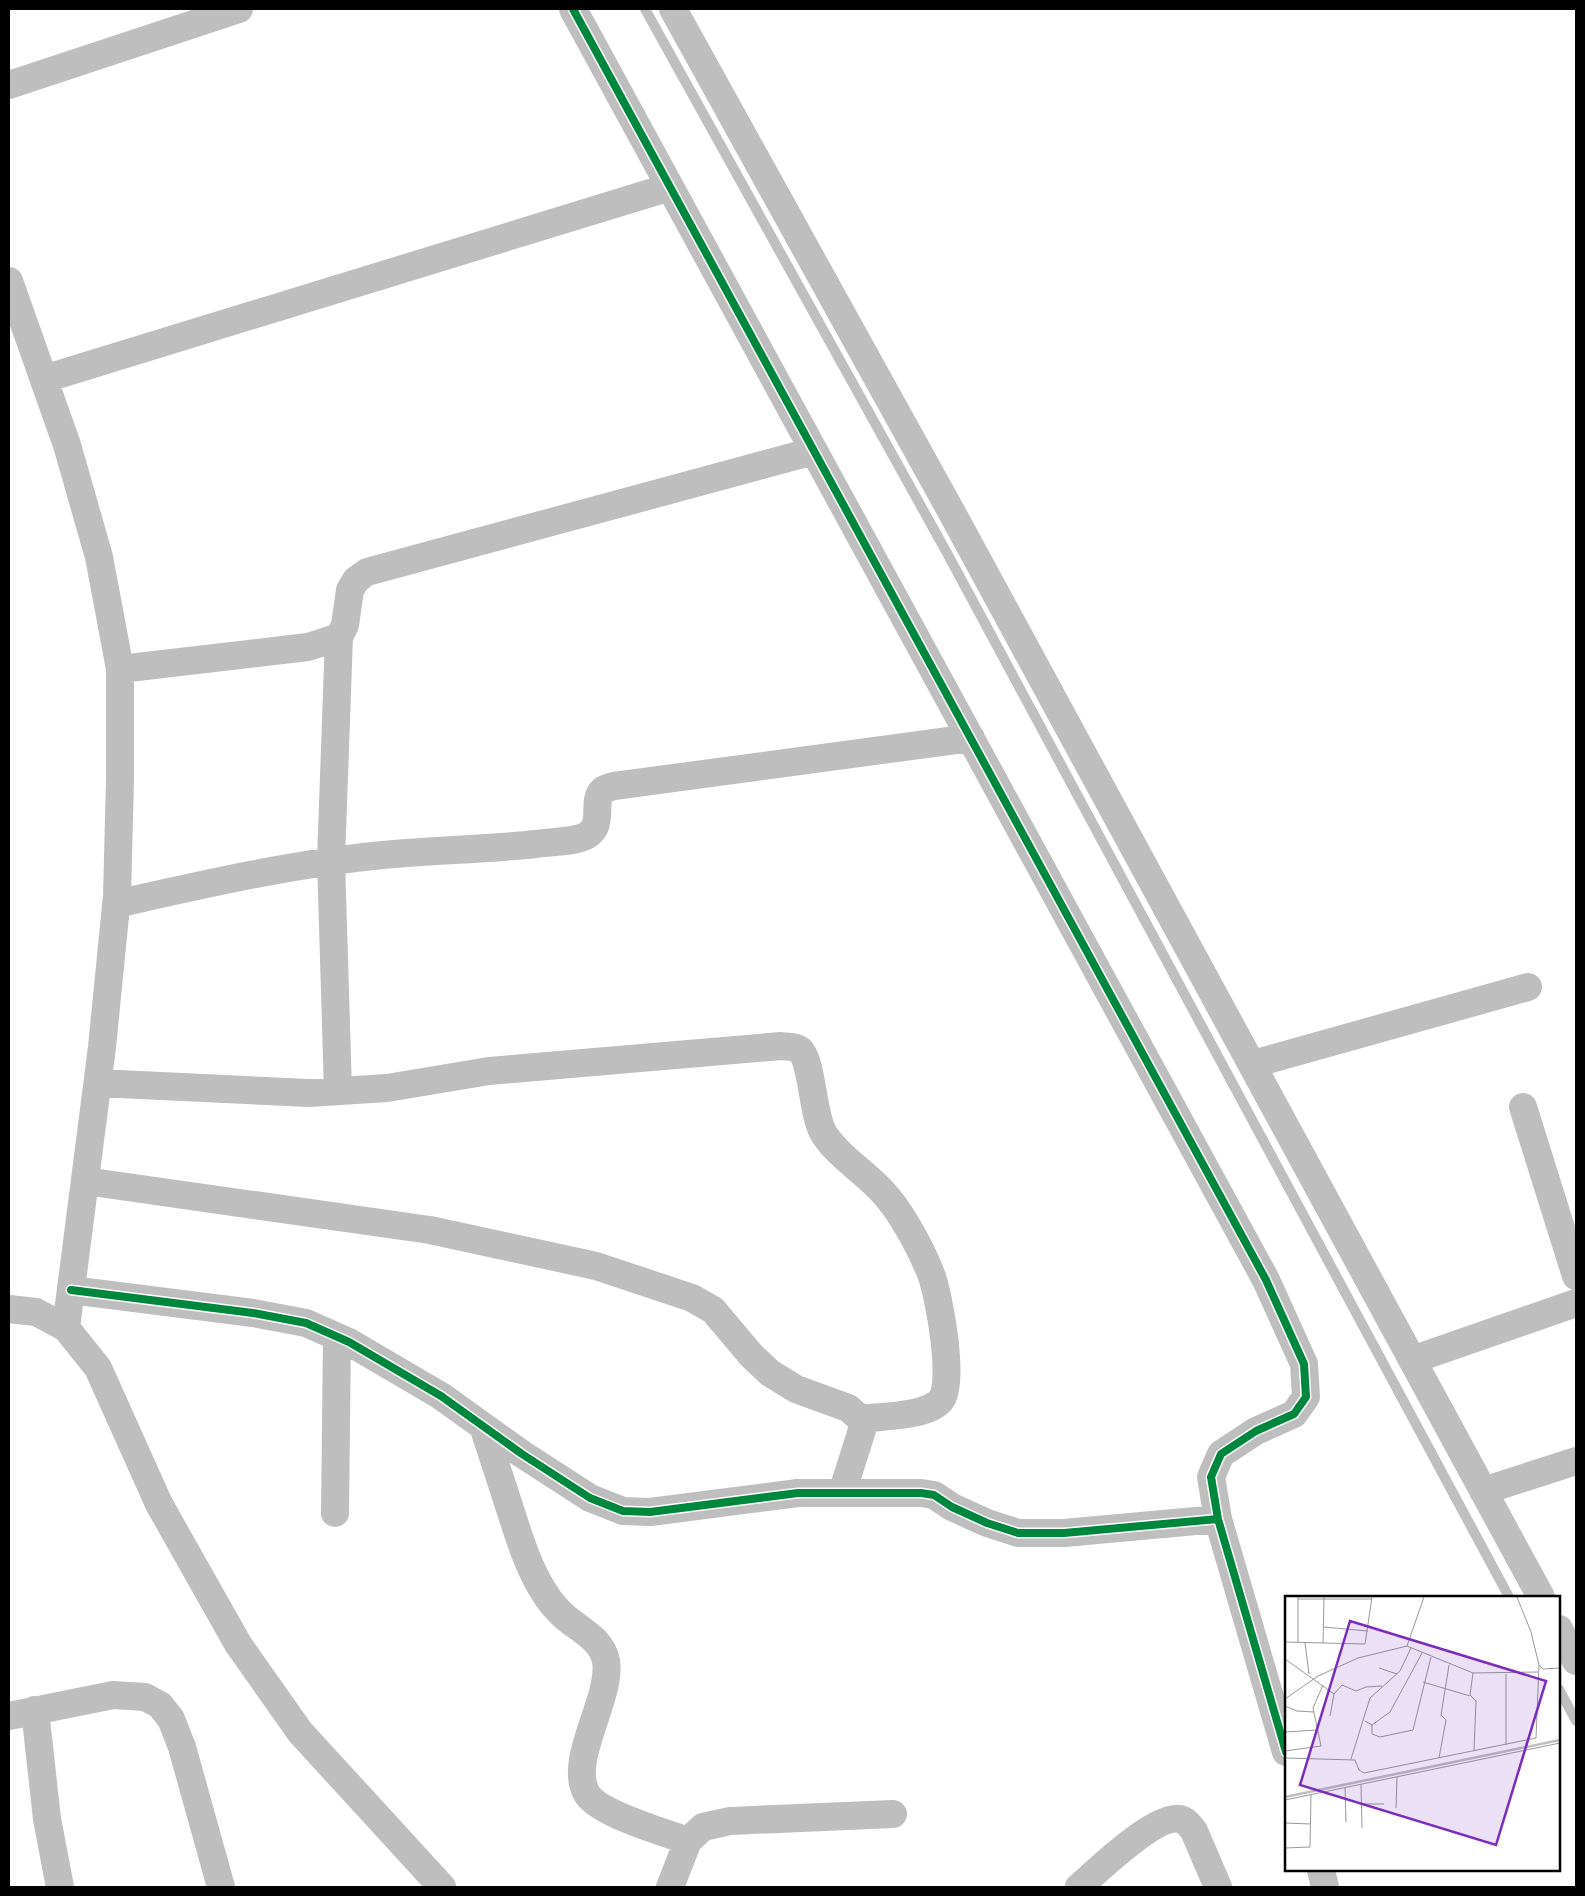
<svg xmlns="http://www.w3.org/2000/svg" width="1585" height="1896" font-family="Jost,sans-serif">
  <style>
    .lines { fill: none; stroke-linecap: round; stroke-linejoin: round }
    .stream { stroke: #bfbfbf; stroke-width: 10 }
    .minor { stroke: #bebebe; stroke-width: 28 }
    .cycleway-casing { stroke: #fff; stroke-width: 11 }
    .cycleway { stroke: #00873e; stroke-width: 8 }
    .inset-river { fill: none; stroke: #bfbfbf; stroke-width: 2.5 }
    .inset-road { fill: none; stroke: #999; stroke-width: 1 }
    .view { fill: #7b2cbf; fill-opacity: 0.15; stroke: #7b2cbf; stroke-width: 2.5 }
    .inset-edge { fill: none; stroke: #000; stroke-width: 2.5 }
  </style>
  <rect width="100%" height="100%" fill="#fff"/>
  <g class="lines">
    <path class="stream" d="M645,9l302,544 562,1044
      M1559,1689l17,32"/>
    <path class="minor" d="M573,9l693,1271 38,84 2,33 -12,17 -38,17 -35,23 -10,23 7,42 68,233
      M673,9l278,502 590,1086
      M9,85l230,-76
      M9,281l58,164 32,112 21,112v110l-3,117 -15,151 -36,281
      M44,379l626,-192
      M120,669l188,-22 31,-10 6,-12 5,-35 6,-10 11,-8 447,-121
      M116,904c85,-19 171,-39 257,-48 55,-6 109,-6 163,-12 14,-2 28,-2 41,-5 33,-8 12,-36 26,-49 3,-2 8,-3 11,-4l357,-48
      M1253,1064l275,-77
      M98,1083l211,10 78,-5 102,-17 292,-25c6,1 14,0 19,4 13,13 12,65 24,84 16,25 45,40 64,64 16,19 34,53 43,76 8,21 24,109 10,126 -14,17 -60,16 -80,19
      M338,1091l-7,-231 8,-223
      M1523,1107l53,169
      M85,1181l345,49 166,36 96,32 21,12 38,45 19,18 26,16 52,19 13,11 1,11 -20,63
      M71,1290l182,23 53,10 43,19 92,54 81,58 68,44 33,13 27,1 148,-19h123l13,2 18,12 35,16 31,10h46l154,-14
      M9,1309l27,3 30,16 32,40 61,136 79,140 62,88 142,155
      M1412,1360l164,-57
      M483,1426c9,27 18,55 27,83 9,28 18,58 34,83 6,10 13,18 22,26 15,12 36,22 40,43 6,38 -39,99 -19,133 12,20 77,38 101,47
      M1483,1491l93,-30
      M335,1513l2,-176
      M1559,1629l17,32
      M35,1710l12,109 13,68
      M9,1716l104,-21 32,2 15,8 11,14 11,28 39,140
      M1321,1870l4,17
      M670,1887l18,-46 15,-14 27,-6 163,-7
      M1079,1887c18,-16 77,-73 101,-68 6,1 10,7 14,12l24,56"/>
    <defs>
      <path id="cycleway" d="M573,9l693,1271 38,84 2,33 -12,17 -38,17 -35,23 -10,23 7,42 68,233
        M71,1290l182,23 53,10 43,19 92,54 81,58 68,44 33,13 27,1 148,-19h123l13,2 18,12 35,16 31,10h46l154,-14"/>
    </defs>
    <use href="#cycleway" class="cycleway-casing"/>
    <use href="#cycleway" class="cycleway"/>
  </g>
  <g transform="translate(1285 1596)">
    <rect width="275" height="275" fill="#fff"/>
    <path class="inset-river" d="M0,201l275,-57"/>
    <path class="inset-road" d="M13,1v45M232,1l14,35 8,33 4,4 17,-1M13,3h74M38,31l45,4M0,46l80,2 7,-47M20,47l4,31M38,47l1,-46M122,50l66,27 65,-1M0,63l49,35 -4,22M94,72l18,6M188,77l-3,22 6,6 -2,50M221,78v71M138,86l47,14M49,98l8,-9 14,6 10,-4 16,-1M0,103l33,-23 40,-18 49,-12 17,-49M0,110l12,5 17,1M80,125l7,4 18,-13 32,-59M87,129v9l8,3 33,-7 18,-73M0,136l31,-2M0,155l36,-5 -8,-38 10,-23M0,162l70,2 4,10 5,3 172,-35 3,-73M154,162l7,-38 -5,-5 8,-50M66,163l19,-61 30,-27 11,-23M76,188l1,44M60,192l1,34M0,204l275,-57M77,208h22M111,212l1,-31M0,227l26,1M0,252l25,-1 1,-52"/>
    <path class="view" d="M65,25l196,60 -50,164 -196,-60z"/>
    <rect width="275" height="275" class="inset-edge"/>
  </g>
  <rect width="1585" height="1896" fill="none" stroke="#000000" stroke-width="20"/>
</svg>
